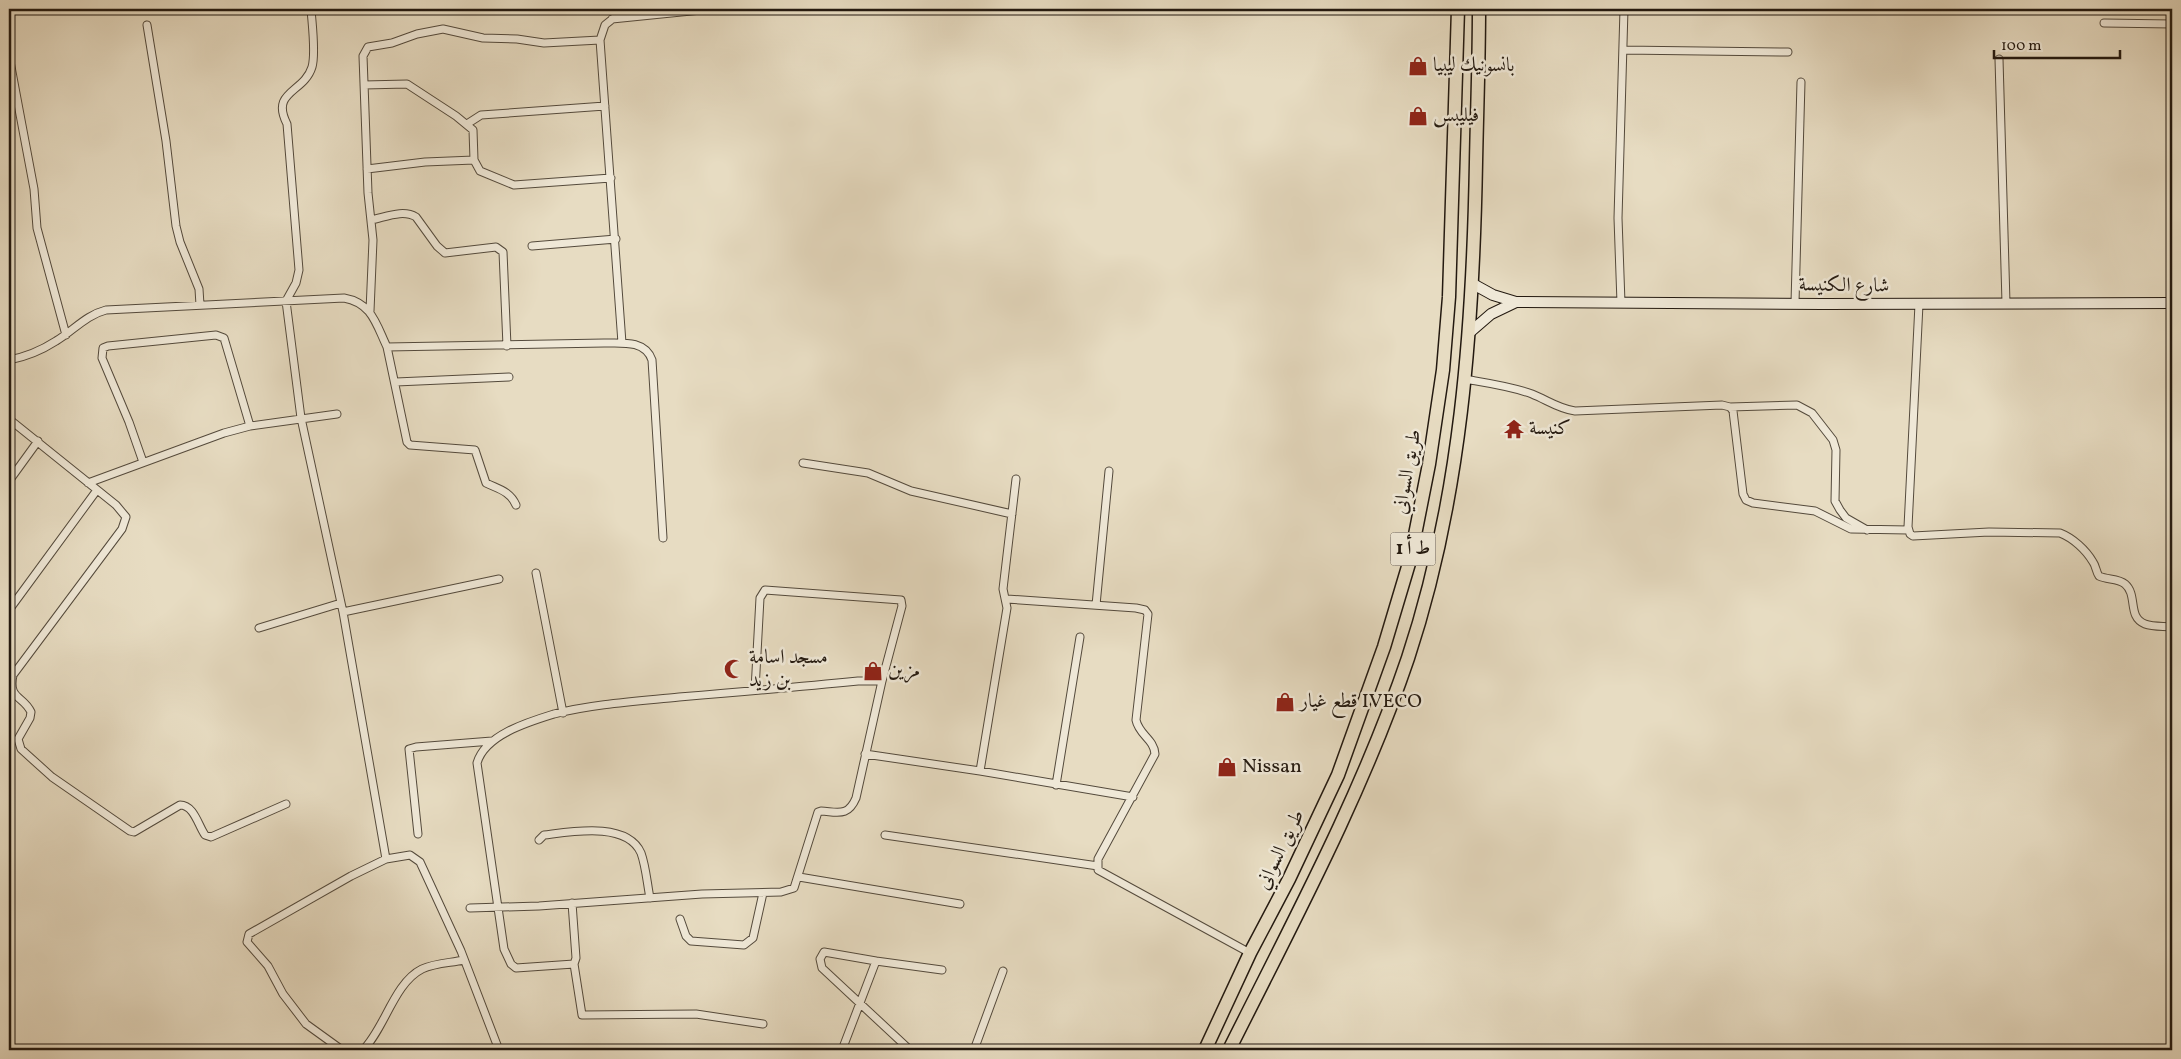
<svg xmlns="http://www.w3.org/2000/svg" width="2181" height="1059" font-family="Vollkorn,Amiri,serif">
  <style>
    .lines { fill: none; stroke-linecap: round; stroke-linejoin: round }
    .street-casing { stroke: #544a3c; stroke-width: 9 }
    .secondary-casing { stroke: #231910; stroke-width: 12 }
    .highway-casing { stroke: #231910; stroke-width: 15 }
    .street { stroke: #efe8d7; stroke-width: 7 }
    .secondary { stroke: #efe8d7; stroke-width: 10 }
    .highway { stroke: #e7dcc2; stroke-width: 12 }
    .labels { text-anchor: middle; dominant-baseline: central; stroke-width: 5; stroke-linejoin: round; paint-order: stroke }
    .shield { fill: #efe8d7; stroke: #60574c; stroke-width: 1 }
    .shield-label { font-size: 19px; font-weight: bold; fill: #231910 }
    .poi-label { font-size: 20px; fill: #231910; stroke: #efe8d7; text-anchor: start }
    .street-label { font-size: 20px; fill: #231910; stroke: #efe8d7 }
  </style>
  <rect width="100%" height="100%" fill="#e7dcc2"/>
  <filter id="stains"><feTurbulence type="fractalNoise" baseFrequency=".004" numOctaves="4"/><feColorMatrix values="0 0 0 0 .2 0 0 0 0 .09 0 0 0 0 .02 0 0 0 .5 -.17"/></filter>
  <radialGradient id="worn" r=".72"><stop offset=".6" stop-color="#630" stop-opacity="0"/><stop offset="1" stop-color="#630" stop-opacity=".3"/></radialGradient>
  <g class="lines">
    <defs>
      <path id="street" d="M311,9c1,15 5,44 1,58 -8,26 -42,24 -25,57l12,146 -3,13 -10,18 15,117 42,194 43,247
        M612,19l99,-10
        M2104,23l68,1
        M147,25l19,116 10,85 4,16 19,47 1,16
        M1623,50l165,2
        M9,56l25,133 3,39 29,107
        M1999,59l7,244
        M364,85l43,-1 49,32 17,14 1,30 6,11 34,14 97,-7
        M467,124l14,-9 124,-9
        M367,169l58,-7 49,-2
        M371,220c15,-3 32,-11 45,-3l21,29 8,7 51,-6 7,5 4,94
        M532,246l84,-7
        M1621,303l-3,-85 6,-209
        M1795,303l6,-221
        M1919,304l-11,223 2,7 3,2 76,-4 71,1c13,5 26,17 33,29 3,4 3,10 6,14 8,4 19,2 26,8 13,11 2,33 20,40 8,3 19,2 27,3
        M370,311l3,-71 -5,-47 -5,-137 5,-9 24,-4 25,-9 26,-5 40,9 34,1 27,4 56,-3
        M622,343l-22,-303 5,-15 20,-16
        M387,347l20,95 3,3 65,5 11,33c12,6 24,8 30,22
        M9,360c16,-3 33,-10 47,-19 17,-10 30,-26 50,-31l238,-12c28,5 32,26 43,49l217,-4c18,0 41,-3 48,17l11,178
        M1464,379c23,4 46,7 68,15 15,6 27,15 43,17l147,-6 8,2 3,4 10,83 3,6 7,3 62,8 36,18 57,1
        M396,382l113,-5
        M1730,407l67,-2 15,8 21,27 3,10 -1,51 5,9 6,8 21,12
        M9,419l107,86 10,12 -4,12 -109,146c-5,25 10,20 18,37l-1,6 -12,21 3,10 31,28 78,54 4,1 46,-27c14,0 18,20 25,30l6,2 75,-33
        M143,462l-14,-40 -27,-64 1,-10 5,-2 108,-11 8,3 26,88
        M803,463l65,10 43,18 101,23
        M9,481l29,-40
        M88,483l136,-50 26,-7 87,-12
        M536,573l27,140
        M1007,599l129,9 9,2 3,4 -12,106c3,15 18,19 19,34l-57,105v11l152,83
        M1096,605l13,-134
        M9,610l88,-120
        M343,612l156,-33
        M259,628l82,-25
        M865,754l115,17 153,26
        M980,771l27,-163 -4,-19 13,-110
        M1056,785l24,-148
        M418,834l-9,-85 7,-2 76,-6
        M885,835l213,31
        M539,840l5,-5c26,-3 83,-14 97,18 5,14 6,30 9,45
        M799,877l161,27
        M572,903l4,55 -2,6 8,51 114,-1 67,10
        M470,908l69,-2 163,-12 79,-2 13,-4 24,-76 3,-1c17,1 27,6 35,-13l26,-117 20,-75 -1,-6 -136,-10 -5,8 -5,92
        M680,919l6,17 5,5 53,4 9,-7 10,-45
        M876,961l-52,-9 -4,7 2,9 88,82
        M574,964l-58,4 -5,-4 -7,-15 -27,-186c8,-28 51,-41 77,-49 38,-10 86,-13 125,-17 60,-5 119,-10 179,-16h24
        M342,1050l-36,-26 -23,-30 -15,-28 -21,-24 2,-8 102,-58 35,-17 24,-4 10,7 41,89 38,99
        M363,1050c22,-22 31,-67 59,-81 13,-6 28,-6 42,-9
        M842,1050l34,-89 66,9
        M974,1050l29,-79"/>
      <path id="secondary" d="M1473,284l20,11 23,7 307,2 349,-1
        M1469,333l22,-19 25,-12"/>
      <path id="highway" d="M1205,1050l45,-97 39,-74 49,-104 46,-128 26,-87 19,-96 14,-94 6,-73 9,-288
        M1229,1050c64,-128 133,-256 179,-392 53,-160 65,-329 68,-496 1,-51 3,-102 3,-153"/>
    </defs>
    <use href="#street" class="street-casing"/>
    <use href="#secondary" class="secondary-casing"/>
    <use href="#highway" class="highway-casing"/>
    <use href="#street" class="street"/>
    <use href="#secondary" class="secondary"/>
    <use href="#highway" class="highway"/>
  </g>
  <defs>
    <symbol id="shop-bare" viewBox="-9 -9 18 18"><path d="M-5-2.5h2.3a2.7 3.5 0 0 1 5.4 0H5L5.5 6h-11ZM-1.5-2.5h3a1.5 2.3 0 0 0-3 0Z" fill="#8f2418" stroke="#efe8d7" stroke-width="2.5" paint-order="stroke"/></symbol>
    <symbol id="temple-bare" viewBox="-9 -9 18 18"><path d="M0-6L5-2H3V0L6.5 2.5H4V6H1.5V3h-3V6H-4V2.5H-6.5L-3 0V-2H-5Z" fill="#8f2418" stroke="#efe8d7" stroke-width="2.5" paint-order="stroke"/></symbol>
    <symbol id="mosque-bare" viewBox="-9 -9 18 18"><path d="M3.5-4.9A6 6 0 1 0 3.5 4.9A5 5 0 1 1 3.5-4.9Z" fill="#8f2418" stroke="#efe8d7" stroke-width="2.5" paint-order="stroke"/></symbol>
  </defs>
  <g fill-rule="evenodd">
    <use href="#shop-bare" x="1404" y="52" width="28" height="28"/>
    <use href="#shop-bare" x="1404" y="102" width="28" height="28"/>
    <use href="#temple-bare" x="1500" y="415" width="28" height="28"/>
    <use href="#mosque-bare" x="720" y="655" width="28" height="28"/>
    <use href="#shop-bare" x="859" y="657" width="28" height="28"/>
    <use href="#shop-bare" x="1271" y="688" width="28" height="28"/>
    <use href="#shop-bare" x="1213" y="753" width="28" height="28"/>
  </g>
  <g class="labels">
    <rect class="shield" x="1390.5" y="532.5" width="45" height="33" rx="4"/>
    <g class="shield-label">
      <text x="1413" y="549">ط أ 1</text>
    </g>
    <g class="poi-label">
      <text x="1433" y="66">بانسونيك ليبيا</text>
      <text x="1433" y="116">فيليبس</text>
      <text x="1529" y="429">كنيسة</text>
      <text x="749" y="658">مسجد اسامة<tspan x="749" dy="23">بن زيد</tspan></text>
      <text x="888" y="671">مزين</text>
      <text x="1300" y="702">قطع غيار IVECO</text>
      <text x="1242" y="767">Nissan</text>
    </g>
    <g class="street-label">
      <text transform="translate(1844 286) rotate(1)">شارع الكنيسة</text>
      <text transform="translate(1408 472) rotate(-80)">طريق السواني</text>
      <text transform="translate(1281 850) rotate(-64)">طريق السواني</text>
    </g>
  </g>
  <rect width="2181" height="1059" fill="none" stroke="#e7dcc2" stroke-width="30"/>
  <rect x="10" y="10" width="2161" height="1039" fill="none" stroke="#231910" stroke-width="2.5"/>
  <rect x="15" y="15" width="2151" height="1029" fill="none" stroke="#231910"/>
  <path d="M1994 50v8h126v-8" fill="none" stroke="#231910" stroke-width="2.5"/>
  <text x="2001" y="50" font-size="15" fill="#231910" stroke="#efe8d7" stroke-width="4" paint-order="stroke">100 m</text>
  <rect width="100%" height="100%" filter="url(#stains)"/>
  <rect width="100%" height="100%" fill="url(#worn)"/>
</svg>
